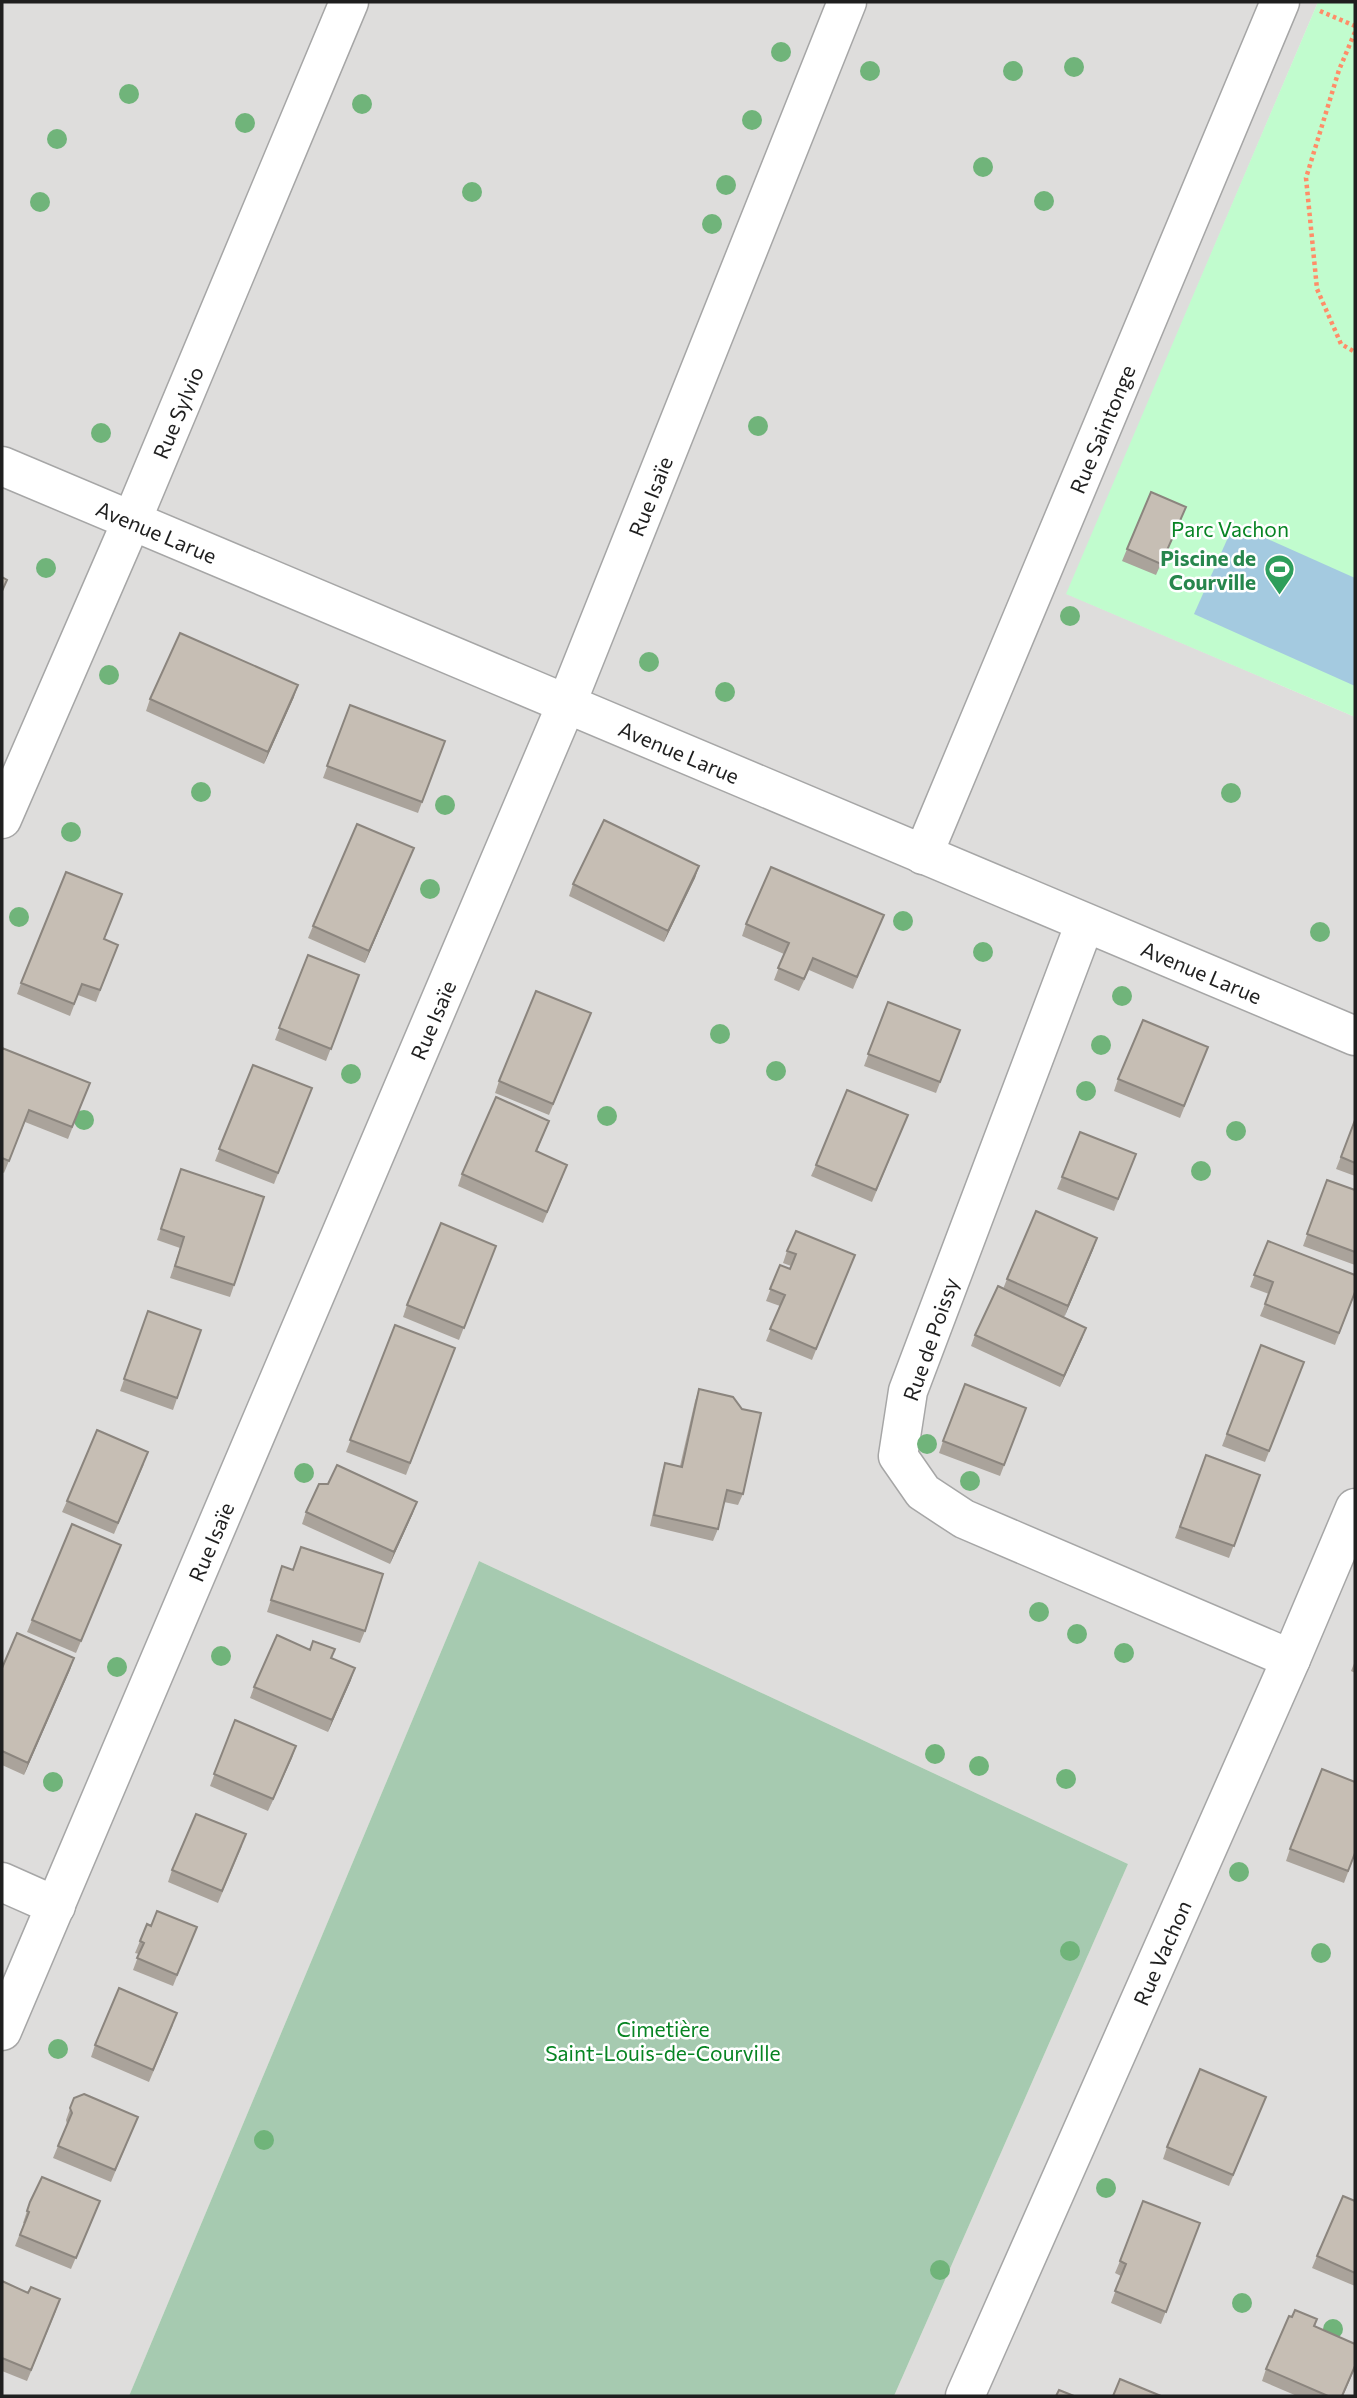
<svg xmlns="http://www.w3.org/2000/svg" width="1357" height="2398" font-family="Commissioner,sans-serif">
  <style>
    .residential { fill: #dedddc }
    .cemetery { fill: #a6cab0 }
    .park { fill: #c1fcce }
    .water { fill: #a4cae0 }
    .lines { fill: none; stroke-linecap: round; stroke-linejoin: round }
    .minor-casing { stroke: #a6a6a6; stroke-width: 41 }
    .tertiary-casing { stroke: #a6a6a6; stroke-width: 41 }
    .path { stroke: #ff8d68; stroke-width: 4.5; stroke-dasharray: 3.5 3.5; stroke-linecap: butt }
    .minor { stroke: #fff; stroke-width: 38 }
    .tertiary { stroke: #fff; stroke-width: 38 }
    .tree { fill: #70b47a }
    .wall { fill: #aaa39b }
    .shaded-wall { fill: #8b857e }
    .building { fill: #c6beb4; stroke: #8b857e; stroke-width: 2 }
    .labels { text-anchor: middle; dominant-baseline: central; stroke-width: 5; stroke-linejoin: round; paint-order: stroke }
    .street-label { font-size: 21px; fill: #1f1f1f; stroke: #fff }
    .park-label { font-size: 21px; fill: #078423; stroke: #fff }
    .leisure-label { font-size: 21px; font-weight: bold; fill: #27864d; stroke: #fff; text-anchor: end }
  </style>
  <rect width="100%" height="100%" fill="#f1eee5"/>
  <path class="residential" d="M2,2h1316l-251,592 288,123v1679h-461l234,-532 -649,-303 -350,835h-127z"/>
  <path class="cemetery" d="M479,1561l649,303 -234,532h-765z"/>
  <path class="park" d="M1318,2h37v715l-289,-123z"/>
  <path class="water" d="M1234,524l121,54v108l-161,-72z"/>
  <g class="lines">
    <defs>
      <g id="minor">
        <path id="s1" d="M2,819l130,-299 217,-518"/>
        <path id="s2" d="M923,855l357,-853"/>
        <path d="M1085,923l-177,468 -10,65 25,36 41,27 327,140"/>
        <path d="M2,1882l54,24"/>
        <path id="s3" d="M2,2031l564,-1326 281,-703"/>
        <path id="s4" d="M965,2396l326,-737 64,-151"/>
      </g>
      <g id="tertiary">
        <path id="s5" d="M2,466l1353,570"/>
      </g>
    </defs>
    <use href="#minor" class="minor-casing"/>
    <use href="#tertiary" class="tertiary-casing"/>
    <path class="path" d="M1320,11l35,15
      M1355,32l-16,38 -33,108 11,111 24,55 14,8"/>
    <use href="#minor" class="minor"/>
    <use href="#tertiary" class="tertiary"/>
  </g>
  <g class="tree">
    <circle cx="781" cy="52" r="10"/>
    <circle cx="1074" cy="67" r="10"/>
    <circle cx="870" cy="71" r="10"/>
    <circle cx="1013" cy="71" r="10"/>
    <circle cx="129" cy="94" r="10"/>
    <circle cx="362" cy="104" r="10"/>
    <circle cx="752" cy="120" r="10"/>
    <circle cx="245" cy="123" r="10"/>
    <circle cx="57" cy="139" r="10"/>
    <circle cx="983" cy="167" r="10"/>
    <circle cx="726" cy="185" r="10"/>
    <circle cx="472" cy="192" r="10"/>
    <circle cx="1044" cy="201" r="10"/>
    <circle cx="40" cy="202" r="10"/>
    <circle cx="712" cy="224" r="10"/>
    <circle cx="758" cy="426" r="10"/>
    <circle cx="101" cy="433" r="10"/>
    <circle cx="46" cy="568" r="10"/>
    <circle cx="1070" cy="616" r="10"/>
    <circle cx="649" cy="662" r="10"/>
    <circle cx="109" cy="675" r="10"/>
    <circle cx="725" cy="692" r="10"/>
    <circle cx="201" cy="792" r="10"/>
    <circle cx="1231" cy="793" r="10"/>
    <circle cx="445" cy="805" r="10"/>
    <circle cx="71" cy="832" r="10"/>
    <circle cx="430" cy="889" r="10"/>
    <circle cx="19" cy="917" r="10"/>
    <circle cx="903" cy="921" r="10"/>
    <circle cx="1320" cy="932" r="10"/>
    <circle cx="983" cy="952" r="10"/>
    <circle cx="1122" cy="996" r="10"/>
    <circle cx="720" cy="1034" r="10"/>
    <circle cx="1101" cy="1045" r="10"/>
    <circle cx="776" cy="1071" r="10"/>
    <circle cx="351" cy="1074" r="10"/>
    <circle cx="1086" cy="1091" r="10"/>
    <circle cx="607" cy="1116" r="10"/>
    <circle cx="84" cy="1120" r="10"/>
    <circle cx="1236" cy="1131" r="10"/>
    <circle cx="1201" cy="1171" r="10"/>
    <circle cx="927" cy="1444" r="10"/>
    <circle cx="304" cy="1473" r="10"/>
    <circle cx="970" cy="1481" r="10"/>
    <circle cx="1039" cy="1612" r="10"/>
    <circle cx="1077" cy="1634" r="10"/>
    <circle cx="1124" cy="1653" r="10"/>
    <circle cx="221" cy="1656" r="10"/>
    <circle cx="117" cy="1667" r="10"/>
    <circle cx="935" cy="1754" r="10"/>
    <circle cx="979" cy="1766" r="10"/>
    <circle cx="1066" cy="1779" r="10"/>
    <circle cx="53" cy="1782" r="10"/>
    <circle cx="1239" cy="1872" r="10"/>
    <circle cx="1070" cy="1951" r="10"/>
    <circle cx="1321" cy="1953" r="10"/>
    <circle cx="58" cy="2049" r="10"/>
    <circle cx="264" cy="2140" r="10"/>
    <circle cx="1106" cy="2188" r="10"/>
    <circle cx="940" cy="2270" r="10"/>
    <circle cx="1242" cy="2303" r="10"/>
    <circle cx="1333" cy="2329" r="10"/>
  </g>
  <path class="wall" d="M1186,507l-30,68 -34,-14 5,-12z
    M294,697l-30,67 -118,-53 4,-12z
    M350,705l95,36 -27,72 -95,-35z
    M414,848l-49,115 -57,-25 5,-12z
    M699,866l-4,12 -31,64 -95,-46 4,-12z
    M746,924l133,3 -26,62 -44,-19 -10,21 -25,-11 10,-26 -42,-18z
    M118,945l-22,57 -18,-7 -8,21 -53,-22 4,-11z
    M308,955l51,20 -33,86 -51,-21z
    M888,1002l72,28 -24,63 -72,-27z
    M591,1013l-42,102 -54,-22 4,-12z
    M1208,1047l-28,71 -66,-27 4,-12z
    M2,1048l88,35 -22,56 -43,-17 -21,51 -2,-1z
    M253,1065l59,23 -38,96 -59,-23z
    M908,1115l-36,87 -61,-26 5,-11z
    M1355,1120v56l-19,-7z
    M549,1121l-12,30 26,25 -20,47 -85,-37 4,-12z
    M1136,1154l-22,57 -57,-22 5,-12z
    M181,1169l83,28 -34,100 -60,-19 10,-30 -23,-8z
    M1327,1180l28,10v75l-52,-19z
    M1097,1238l-33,79 22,11 -26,59 -89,-41 4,-11 28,-46 4,-10z
    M1268,1241l87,52 -20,52 -75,-29 9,-22 -19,-7z
    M496,1246l-37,94 -56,-23 4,-12z
    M787,1251l63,15 -38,94 -46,-19 14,-35 -14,-5 14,-36 10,4 1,-3 -8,-3z
    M148,1311l53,19 -28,80 -53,-19z
    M395,1325l60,23 -49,127 -60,-23z
    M1261,1345l43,17 -39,100 -43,-16z
    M699,1389l43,20 1,85 -5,11 -14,-3 -6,27 -5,12 -63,-15 11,-51 4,-12 15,3 15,-65z
    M1026,1408l-26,68 -61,-23 4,-12z
    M1206,1455l54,20 -31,83 -54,-20z
    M144,1464l-30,70 -52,-22 5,-11z
    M306,1512l107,1 -23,51 -88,-40z
    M117,1556l-41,97 -49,-21 5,-12z
    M282,1566l83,65 -5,12 -93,-31z
    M335,1649l-4,10 20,21 -23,52 -78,-34 4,-11 56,-37z
    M74,1658l-50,117 -22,-10v-97z
    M1355,1661v12l-4,-2z
    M235,1720l61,26 -28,65 -58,-25z
    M242,1846l-24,57 -50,-21 4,-12z
    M1290,1849l65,5 -11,29 -58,-22z
    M151,1926l46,1 -24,59 -40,-16 6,-16 -4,-1 5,-12z
    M173,2025l-24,57 -58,-25 4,-12z
    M74,2098l64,19 -27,65 -58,-24 14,-34 -1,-4z
    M1261,2109l-32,77 -66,-27 4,-12z
    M1355,2201v85l-43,-18 5,-12z
    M30,2202l65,11 -24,56 -56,-23 9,-23h-1z
    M1200,2223l-39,101 -50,-21 10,-27 -6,-3 5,-12z
    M2,2281l54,30 -29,70 -25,-10z
    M1317,2319l-2,7 40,42 -12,28h-46l-35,-15 4,-12z"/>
  <path class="shaded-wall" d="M298,685l-4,12 -30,67 4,-12z
    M414,848l-5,12 -44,103 4,-12z
    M699,866l-4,12 -31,64 4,-11z
    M1097,1238l-4,12 -29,68 4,-12z
    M1086,1328l-4,11 -22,48 4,-11z
    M417,1502l-4,11 -23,51 4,-12z
    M74,1658l-4,12 -46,105 4,-12z
    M355,1668l-4,12 -23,52 4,-12z
    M296,1746l-4,12 -24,53 5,-12z"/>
  <path class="building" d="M1151,492l35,15 -25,57 -34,-15z
    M2,577l5,3 -5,11z
    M180,633l118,52 -30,67 -118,-53z
    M350,705l95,36 -23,61 -95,-36z
    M604,820l95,46 -31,65 -95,-47z
    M357,824l57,24 -45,103 -56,-25z
    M771,867l113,48 -27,62 -44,-19 -9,21 -26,-11 11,-25 -43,-19z
    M66,872l56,22 -18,45 14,6 -18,45 -18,-6 -8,20 -53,-21z
    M308,955l51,20 -28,74 -52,-21z
    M536,991l55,22 -38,91 -54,-23z
    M888,1002l72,28 -20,52 -72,-28z
    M1143,1020l65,27 -24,59 -66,-27z
    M2,1048l88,35 -18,44 -43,-17 -20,51 -7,-3z
    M253,1065l59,23 -34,85 -59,-24z
    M847,1090l61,25 -32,75 -60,-25z
    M496,1097l53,24 -13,30 31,14 -20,47 -85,-38z
    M1355,1120v43l-14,-6z
    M1080,1132l56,22 -18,45 -56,-22z
    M181,1169l83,28 -30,88 -59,-19 9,-29 -23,-8z
    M1327,1180l28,10v62l-48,-18z
    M1036,1211l61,27 -29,68 -61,-27z
    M441,1223l55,23 -32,82 -57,-23z
    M796,1231l59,24 -39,94 -46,-20 15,-34 -15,-6 10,-24 10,4 6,-15 -9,-3z
    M1268,1241l87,34v17l-16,41 -74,-29 8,-22 -19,-7z
    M998,1286l88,42 -22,48 -89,-41z
    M148,1311l53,19 -24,68 -53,-19z
    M395,1325l60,23 -45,115 -60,-23z
    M1261,1345l43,17 -35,89 -42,-17z
    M965,1384l61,24 -22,57 -61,-24z
    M699,1389l34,8 9,12 19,4 -18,81 -16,-4 -9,39 -64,-14 11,-52 17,4z
    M97,1430l51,22 -30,71 -51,-22z
    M1206,1455l54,20 -26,71 -54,-19z
    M337,1465l80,37 -23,50 -88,-40 13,-28h9z
    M72,1524l49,21 -40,96 -49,-21z
    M301,1547l82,27 -18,57 -94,-31 11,-34 11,4z
    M17,1633l57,25 -46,105 -26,-12v-83z
    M277,1635l33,15 3,-9 22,8 -4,9 24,10 -23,52 -78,-33z
    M235,1720l61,26 -23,53 -59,-25z
    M1322,1769l33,13v71l-7,18 -58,-22z
    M196,1814l50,20 -24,57 -50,-21z
    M157,1911l40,16 -20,48 -40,-17 7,-15 -4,-2 7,-17 4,2z
    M119,1988l58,25 -24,57 -58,-25z
    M1200,2069l66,28 -33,78 -66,-28z
    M84,2094l54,23 -23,53 -57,-24 14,-33 -2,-5 4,-10z
    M42,2177l58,24 -24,57 -56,-23 9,-23 -2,-1 3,-9z
    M1343,2196l12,5v72l-38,-17z
    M1143,2201l57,22 -34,89 -51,-21 11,-27 -6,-3z
    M2,2281l26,12 3,-6 29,12 -29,71 -29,-12z
    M1295,2310l22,9 -3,7 41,18v22l-13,30h-14l-62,-27 23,-53 3,1z
    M1120,2379l41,17h-48z
    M1059,2390l15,6h-18z"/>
  <defs>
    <symbol id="stadium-pin" viewBox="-11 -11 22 30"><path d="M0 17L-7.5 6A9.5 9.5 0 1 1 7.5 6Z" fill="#2e9e5b" stroke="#fff"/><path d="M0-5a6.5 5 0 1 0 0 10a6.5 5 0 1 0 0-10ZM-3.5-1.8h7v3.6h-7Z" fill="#fff"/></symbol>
  </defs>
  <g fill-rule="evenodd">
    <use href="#stadium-pin" x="1262" y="552" width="35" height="47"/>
  </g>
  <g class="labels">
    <g class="street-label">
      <text stroke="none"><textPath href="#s1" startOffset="443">Rue Sylvio</textPath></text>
      <text stroke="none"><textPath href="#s2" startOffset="462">Rue Saintonge</textPath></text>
      <text stroke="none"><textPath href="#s3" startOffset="1666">Rue Isaïe</textPath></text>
      <text stroke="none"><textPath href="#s5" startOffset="168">Avenue Larue</textPath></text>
      <text stroke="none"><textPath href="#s5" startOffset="735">Avenue Larue</textPath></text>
      <text stroke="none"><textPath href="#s5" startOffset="1302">Avenue Larue</textPath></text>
      <text stroke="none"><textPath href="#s3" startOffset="1099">Rue Isaïe</textPath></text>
      <text transform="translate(930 1339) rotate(-71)">Rue de Poissy</text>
      <text stroke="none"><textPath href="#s3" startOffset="532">Rue Isaïe</textPath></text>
      <text stroke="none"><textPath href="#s4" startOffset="485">Rue Vachon</textPath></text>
    </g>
    <g class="park-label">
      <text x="1230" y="528">Parc Vachon</text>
      <text x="663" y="2028">Cimetière<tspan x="663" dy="24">Saint-Louis-de-Courville</tspan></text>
    </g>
    <g class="leisure-label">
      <text x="1256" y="557">Piscine de<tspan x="1256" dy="24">Courville</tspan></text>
    </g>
  </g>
  <rect width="1357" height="2398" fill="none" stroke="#1f1f1f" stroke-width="7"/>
</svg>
